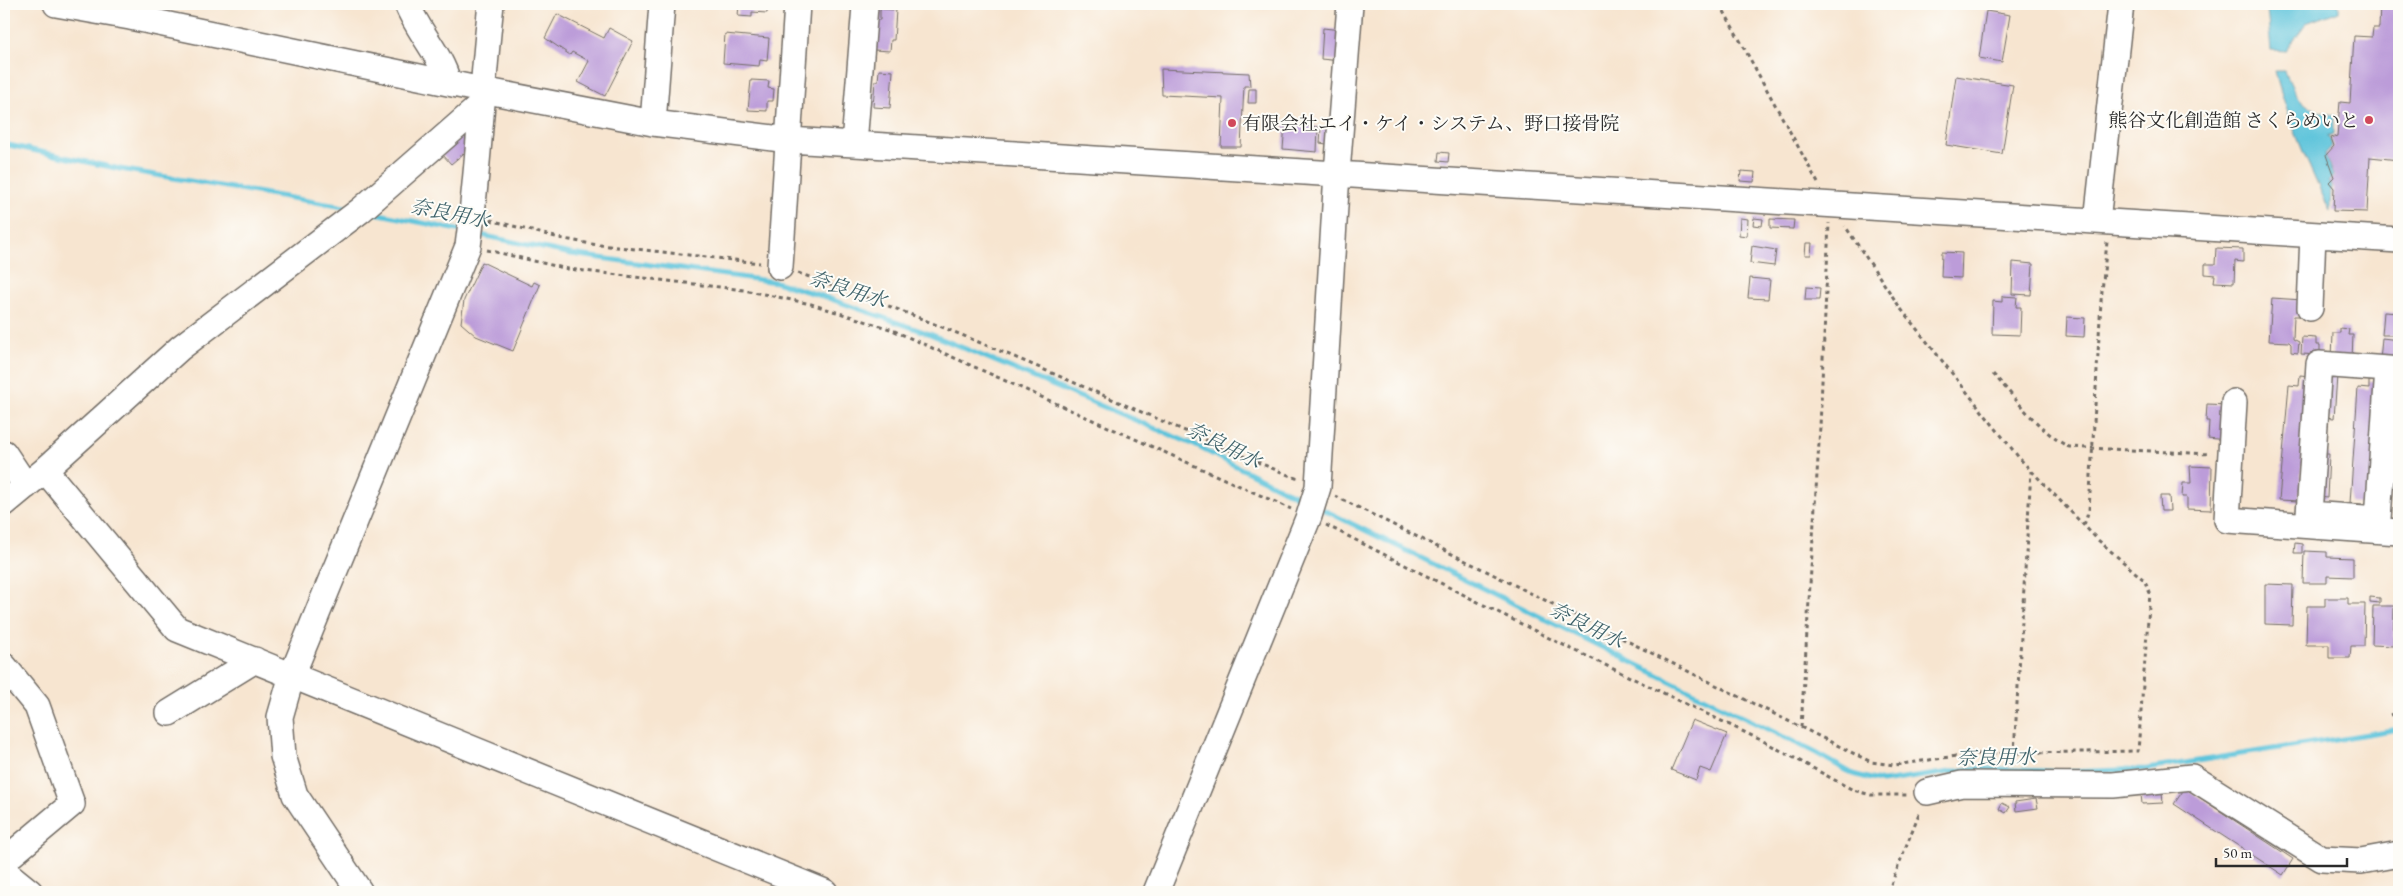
<svg xmlns="http://www.w3.org/2000/svg" width="2403" height="896" font-family="'EB Garamond','Noto Serif JP',serif">
  <style>
    .water { fill: #5ec4db; stroke: #447883 }
    .lines { fill: none; stroke-linecap: round; stroke-linejoin: round }
    .stream { stroke: #5ec4db; stroke-width: 5 }
    .building { fill: #bc9cd9 }
    .minor-casing { stroke: #726c65; stroke-width: 28 }
    .path { stroke: #726c65; stroke-width: 3; stroke-dasharray: 4 4; stroke-linecap: butt }
    .minor { stroke: #fff; stroke-width: 25 }
    .poi-dot { fill: #d1495b; stroke: #fdfcf7; stroke-width: 2 }
    .labels { text-anchor: middle; dominant-baseline: central; stroke-width: 4; stroke-linejoin: round; paint-order: stroke }
    .poi-label { font-size: 19px; fill: #2b2b2b; stroke: #fdfcf7; text-anchor: end }
    .water-label { font-size: 20px; font-style: italic; fill: #3d6169; stroke: #fdfcf7 }
  </style>
  <rect width="100%" height="100%" fill="#fdfcf7"/>
  <filter id="ink" filterUnits="userSpaceOnUse"><feTurbulence type="fractalNoise" baseFrequency=".02" numOctaves="2"/><feDisplacementMap in="SourceGraphic" scale="10" xChannelSelector="R" yChannelSelector="G"/><feConvolveMatrix kernelMatrix="1 2 1 2 8 2 1 2 1" color-interpolation-filters="sRGB"/></filter>
  <filter id="wash" filterUnits="userSpaceOnUse"><feTurbulence type="fractalNoise" baseFrequency=".0096" numOctaves="4" result="noise"/><feDisplacementMap in="SourceGraphic" scale="20" xChannelSelector="R" yChannelSelector="G"/><feGaussianBlur stdDeviation="1.12" result="paint"/><feColorMatrix in="noise" values="0 0 0 0 0 0 0 0 0 0 0 0 0 0 0 0 0 1.4 0 .05"/><feComposite in="paint" operator="in"/></filter>
  <g filter="url(#wash)">
    <rect width="100%" height="100%" fill="#f7e5d0"/>
    <path class="water" d="M2291,4h48v7l-33,12 -20,28 -15,-1 -4,-41z
      M2275,71h10c11,27 19,39 49,44v20l-7,2 3,2 2,7 -7,8 8,22 -5,5 3,5 -1,25c-22,-46 -42,-91 -55,-140z"/>
    <g class="lines">
      <path class="stream" d="M4,144l116,25 230,39
        M370,212l92,19
        M476,234l95,20 205,28 46,14 108,38 262,110 114,57
        M1318,507l498,246 37,21 29,8 95,-14 89,4 81,-3 252,-40"/>
    </g>
    <g id="blocks">
      <path class="building" d="M739,4h29l-1,9 -15,-1v5l-14,-1z
        M2380,4h19v156l-29,-3 -3,55 -34,-1 1,-23 -5,-6 5,-5 -8,-22 8,-9 -3,-8 6,-2 3,-34 10,1 4,-67 18,1 1,-9h6z
        M880,9l16,1 -2,30h-3l-1,11 -16,-1 2,-30h4z
        M1986,11l24,4 -8,47 -23,-4z
        M557,14l47,24 5,-10 24,13 -28,55 -27,-14 11,-21 -17,-9 -2,3 -25,-17z
        M1323,28l18,2 -1,31 -19,-2z
        M725,34l44,4 -2,23 -7,-1 -1,6 -36,-3z
        M1161,69l88,4 1,13h-6l-3,61h-20l2,-49 -61,-3z
        M879,70l14,1 -3,37 -17,-1 2,-26h3z
        M1956,76l57,9 -11,69 -56,-9z
        M751,80l18,1 -1,7 6,1 -1,12h-6v10l-19,-1z
        M1249,89h7v14h-8z
        M1285,124l33,3 -1,25 -34,-3z
        M1321,127l13,1 -1,17 -13,-2z
        M464,135l5,6 1,7 -19,16 -9,-10z
        M1439,152l10,1 -1,9 -10,-1z
        M1741,171l14,1 -1,10 -14,-1z
        M1740,218l8,1 -1,17 -8,-1z
        M1754,218l9,1 -1,7 -9,-1z
        M1770,219l24,1 -1,9 -23,-1z
        M1806,243h6l-1,12h-6z
        M1752,246l24,4 -2,16 -24,-3z
        M2216,248l27,1v13l-8,-1 -1,22 -20,-1 1,-7 -10,-1v-10h10z
        M1942,252l20,1 -1,25 -20,-1z
        M482,262l50,24 2,-4 6,3 -27,66 -37,-15 -15,-13 3,-23z
        M2013,262l20,2 -2,31 -19,-1z
        M1750,278l20,2 -2,19 -20,-1z
        M1806,287l14,1 -1,12h-14z
        M2002,296l15,1 -1,10h5l-1,28 -28,-1 1,-33 9,1z
        M2272,298l30,2v16h-8l-1,23 6,3 -1,11 -7,-1v-8l-2,-2 -20,-1z
        M2384,312l15,1v22h-17z
        M2067,317l18,1 -1,19 -18,-1z
        M2340,328l9,1 -1,6h5l-1,24 -20,-1 1,-25h7z
        M2302,337l14,1v7h4v10l-19,-1z
        M2382,338l17,2v22l-19,-1z
        M2300,375l9,1 -10,125 -20,-1 10,-115 10,1z
        M2327,375l10,1 -3,42 -10,-1z
        M2369,381h11l-8,124 -22,-2 8,-115 11,1z
        M2207,404l21,1 -3,35 -17,-2 1,-17h-3z
        M2321,454h8l-2,44 -8,-1z
        M2190,466l22,1 -1,43 -24,-1v-12h-5l1,-14h8z
        M2160,496h9l1,15h-9z
        M2295,543l7,1v9h-8z
        M2304,551l23,1v5l26,1v19l-26,-1v7h-24z
        M2265,584l28,1 -1,40 -27,-1z
        M2370,597l10,1v5l-10,-1z
        M2325,598h23v6h17l-1,42h-13l-1,12h-21v-13h-23l1,-39h18z
        M2373,606h21l-1,40 -21,-1z
        M1692,720l35,14 -16,38 -11,-4 -4,12 -25,-10z
        M2185,788l108,71 -10,16 -109,-71z
        M2162,793l1,10 -21,1 -1,-10z
        M2036,799l2,9 -22,3 -1,-9z
        M2002,803l8,4 -4,6 -7,-4z"/>
    </g>
  </g>
  <g filter="url(#ink)">
    <use href="#blocks" fill-opacity="0" stroke="#726c65" stroke-width="1"/>
    <g class="lines">
      <defs>
        <path id="minor" d="M56,4l74,13 352,73 171,33 136,17 1610,100
          M407,4c11,28 33,49 41,78
          M653,123l9,-119
          M854,144l11,-138
          M2097,221l24,-217
          M780,267l17,-263
          M2310,308l3,-73
          M2388,369l-10,150 -69,-5 10,-150 69,5 11,1
          M2234,402l-7,118 172,12
          M4,453l22,33
          M45,470l132,159 648,263
          M4,504l41,-34 135,-122 181,-138 120,-105
          M4,666l33,40 35,98 -68,57
          M169,713l86,-53
          M1927,792l35,-8 151,1 79,-8 130,82 39,2 38,-7
          M4,871l26,21
          M360,892l-65,-97 -12,-39 -3,-39 12,-42 176,-429c11,-80 14,-162 23,-242
          M1156,892l153,-376 9,-29 19,-314 13,-169"/>
      </defs>
      <use href="#minor" class="minor-casing"/>
      <path class="path" d="M1720,4l98,179
        M490,220l69,18 32,6 169,19
        M487,250l81,19 176,21 67,14 79,25 401,180
        M798,273c170,58 333,137 500,206
        M1993,374c23,24 46,58 76,73l141,7
        M1335,496l536,266 24,3 75,-11 168,-3 12,-158 -6,-13 -46,-40 -78,-81 -119,-150 -56,-83
        M1326,525l223,113 216,104 88,48 18,5h36
        M2084,525l5,-15 12,-209 6,-59
        M2390,715l9,-3
        M1801,727l19,-300 9,-204
        M2014,753l17,-282
        M1888,892l32,-81"/>
      <use href="#minor" class="minor"/>
    </g>
  </g>
  <g class="poi-dot">
    <circle cx="2369" cy="120" r="5"/>
    <circle cx="1232" cy="123" r="5"/>
  </g>
  <g class="labels">
    <g class="poi-label">
      <text x="2359" y="120">熊谷文化創造館 さくらめいと</text>
      <text x="1242" y="123" text-anchor="start">有限会社エイ・ケイ・システム、野口接骨院</text>
    </g>
    <g class="water-label">
      <text transform="translate(450 213) rotate(11)">奈良用水</text>
      <text transform="translate(848 289) rotate(18)">奈良用水</text>
      <text transform="translate(1224 445) rotate(26)">奈良用水</text>
      <text transform="translate(1587 625) rotate(26)">奈良用水</text>
      <text transform="translate(1996 757) rotate(-1)">奈良用水</text>
    </g>
  </g>
  <rect width="2403" height="896" fill="none" stroke="#fdfcf7" stroke-width="20"/>
  <path d="M2216 858v8h131v-8" fill="none" stroke="#2b2b2b" stroke-width="2.5"/>
  <text x="2223" y="858" font-size="15" fill="#2b2b2b" stroke="#fdfcf7" stroke-width="4" paint-order="stroke">50 m</text>
</svg>
